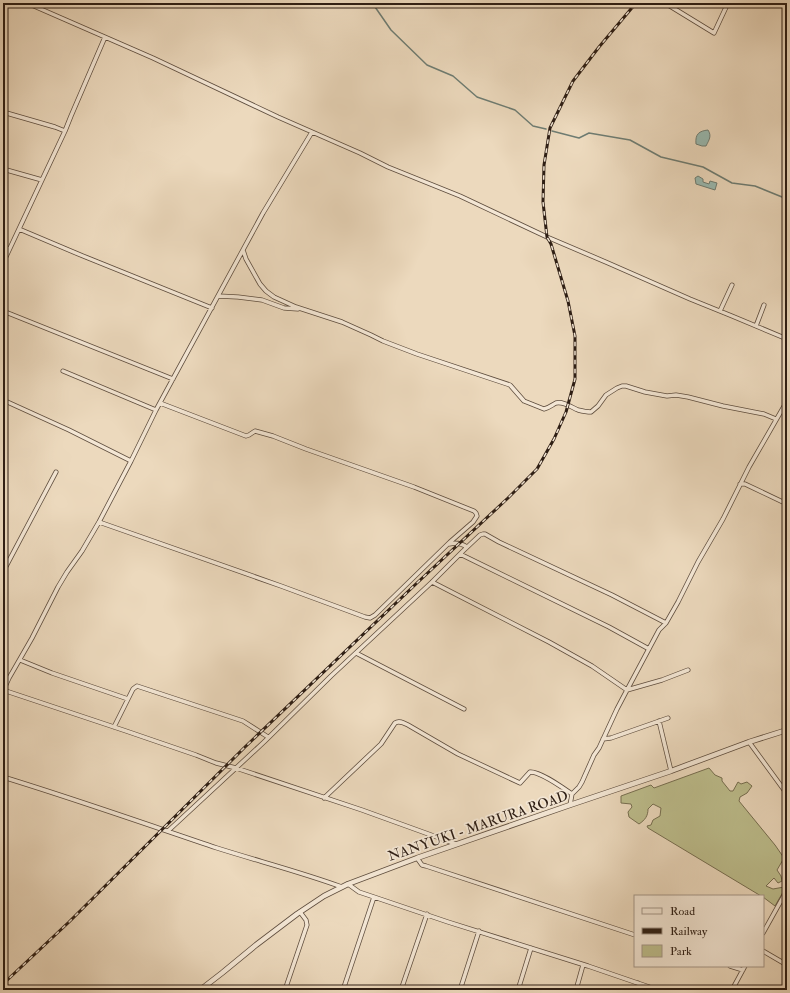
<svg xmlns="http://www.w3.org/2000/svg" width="790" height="993" font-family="'IM FELL Double Pica',serif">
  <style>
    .green { fill: #bdbe8d; stroke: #766e50 }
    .water { fill: #99bab1; stroke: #6e7c72 }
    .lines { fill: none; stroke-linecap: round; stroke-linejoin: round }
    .stream { stroke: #6e7c72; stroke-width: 1.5 }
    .minor-casing { stroke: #5e4d3e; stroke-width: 5 }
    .tertiary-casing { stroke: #5e4d3e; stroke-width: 6 }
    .minor { stroke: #f3e6d4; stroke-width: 3.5 }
    .tertiary { stroke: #f3e6d4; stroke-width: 4.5 }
    .rail-casing { stroke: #2e1e14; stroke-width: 3 }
    .rail { stroke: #f3e6d4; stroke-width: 1.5; stroke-dasharray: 4.5; stroke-linecap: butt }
    .labels { text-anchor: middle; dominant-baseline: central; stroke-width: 3.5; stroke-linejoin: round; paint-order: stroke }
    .street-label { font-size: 14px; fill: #2e1e14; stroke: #f3e6d4 }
  </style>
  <rect width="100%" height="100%" fill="#ecd9bd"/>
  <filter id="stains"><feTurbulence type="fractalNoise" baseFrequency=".005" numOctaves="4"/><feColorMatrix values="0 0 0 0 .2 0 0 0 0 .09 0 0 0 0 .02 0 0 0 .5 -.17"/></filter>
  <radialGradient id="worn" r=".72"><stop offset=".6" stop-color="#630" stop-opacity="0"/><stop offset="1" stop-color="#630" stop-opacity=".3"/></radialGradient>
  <path class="green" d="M709,768l6,7 7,3v3l8,10h3l5,-9 3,2 6,-2 5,4 -5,7 -7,4 -1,4 36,44 9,13 -7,12 4,6 1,5 -4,2 -4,-5 -8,8 7,3 11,-2 3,-6v4l-12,21 -12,-9v-1h-2l-113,-68 -1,-2 4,-1 2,-5 7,-4 1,-8 -8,-4 -5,5c0,7 -3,11 -9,15l-10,-7 -1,-5 4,-5 -1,-3 -10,-1v-7l30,-11 3,3z"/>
  <path class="water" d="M708,130c4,6 1,10 -2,16h-4l-6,-2c-1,-10 3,-13 12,-14z
    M698,176l5,3v3l6,2 1,-3 7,2 -2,7 -19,-6 -1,-6z"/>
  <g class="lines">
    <path class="stream" d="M370,3l3,1 18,26 36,35 26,11 24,21 38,13 18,16 13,3
      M552,131l27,7 10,-5 41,7 31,17 42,10 29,16 23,3 32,13"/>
    <defs>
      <path id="minor" d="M27,3l126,55 125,59 82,36 28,14 72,29 87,41 61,26 82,36 42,17 55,23
        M665,3l49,30 14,-30
        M3,112l52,15 10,4
        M3,169l39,11
        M19,229l64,27 129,52
        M3,247l6,2
        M243,250l3,9 14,25 6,7 8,6 22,10 46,15 29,13 12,6 34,13 93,31 14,16 20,8c5,-1 8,-4 12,-6 7,-2 15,4 22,7 4,1 8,2 13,2l7,-6 8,-11 11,-7 5,-2h4l19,6 22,4 9,-1 12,2 35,9 41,8 12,5
        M3,263l62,-132 6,-15 34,-79
        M218,296l20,1 24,3 22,8 14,1
        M3,311l170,68
        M720,311l12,-26
        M756,326l8,-21
        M63,371l93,39
        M3,400l66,30 62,31
        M740,484h5l42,20
        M99,522l182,64 84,31 5,1 5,-3 75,-73 23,-20 4,-6 -1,-3 -2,-2 -60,-24 -108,-38 -33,-13 -18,-5 -6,4 -3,1 -86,-33
        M449,544c7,-2 12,-1 18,3
        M460,554l149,73 40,22
        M3,572l53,-100
        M432,582l117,60 43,24 35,24 35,-10 26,-10
        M356,653l108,56
        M20,660l32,13 76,26
        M3,690l123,41 70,24 20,8 20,5 126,42 94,34
        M3,691l6,-13 23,-40 26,-51 9,-15 15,-21 17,-29 32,-61 25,-51 107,-197 49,-81
        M659,721l12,50
        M114,727l19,-38 4,-3 106,35 25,16
        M603,739l8,-1 57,-20
        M749,742l38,52
        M3,777c72,22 143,47 214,71 41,13 84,24 125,39
        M324,798l57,-54 14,-21c4,-3 9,0 13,2l50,29 62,29 10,-11c10,-1 33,16 42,22
        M570,805l2,-11 7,-7 3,-5 12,-27 5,-7 18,-39 10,-19 32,-60 7,-7 12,-21 20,-40 25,-43 26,-52 38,-66
        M168,831l96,-89 67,-66 101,-94 31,-31 17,-16 3,-1h2l14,8 113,53 54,28
        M417,858l5,7 4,1 209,69
        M348,884l11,8 15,5 74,25 140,44 70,24
        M763,933l24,-43
        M763,951l24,14
        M730,966l13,4
        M285,990l22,-65 -1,-5 -6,-8
        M343,990l31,-93
        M401,990l26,-76
        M460,990l19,-59
        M518,990l13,-42
        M576,990l7,-25
        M636,990l2,-7
        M732,990l13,-24"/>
      <path id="tertiary" d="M200,990l22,-17 34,-28 41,-31 27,-18 24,-12 69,-26 153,-53 101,-34 78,-29 38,-12"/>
    </defs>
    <use href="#minor" class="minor-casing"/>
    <use href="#tertiary" class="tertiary-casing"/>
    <use href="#minor" class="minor"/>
    <use href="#tertiary" class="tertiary"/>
    <defs>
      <path id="rail" d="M3,984l66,-62 176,-175 173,-165 90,-84 29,-29 17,-30 12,-27 9,-33v-43l-7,-35 -17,-57 -4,-7 -4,-35 1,-37 6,-37 23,-47 26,-34 37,-44"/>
    </defs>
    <use href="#rail" class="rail-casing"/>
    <use href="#rail" class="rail"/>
  </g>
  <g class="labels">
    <g class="street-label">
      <text transform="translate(478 826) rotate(-19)">NANYUKI - MARURA ROAD</text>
    </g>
  </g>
  <rect width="790" height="993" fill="none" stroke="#ecd9bd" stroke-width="16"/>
  <rect x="4" y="4" width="782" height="985" fill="none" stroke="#2e1e14" stroke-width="2"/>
  <rect x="8" y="8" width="774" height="977" fill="none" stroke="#2e1e14"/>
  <rect x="634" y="895" width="130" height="72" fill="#f3e6d4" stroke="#a49687"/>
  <rect x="642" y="908" width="20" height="6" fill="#f3e6d4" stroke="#a49687"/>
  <text x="670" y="915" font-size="12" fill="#2e1e14">Road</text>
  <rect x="642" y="928" width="20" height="6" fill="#2e1e14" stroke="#a49687"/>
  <text x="670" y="935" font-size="12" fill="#2e1e14">Railway</text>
  <rect x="642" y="945" width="20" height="12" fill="#bdbe8d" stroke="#a49687"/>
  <text x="670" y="955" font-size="12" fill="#2e1e14">Park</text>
  <rect width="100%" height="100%" filter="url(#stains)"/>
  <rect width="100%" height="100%" fill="url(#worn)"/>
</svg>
